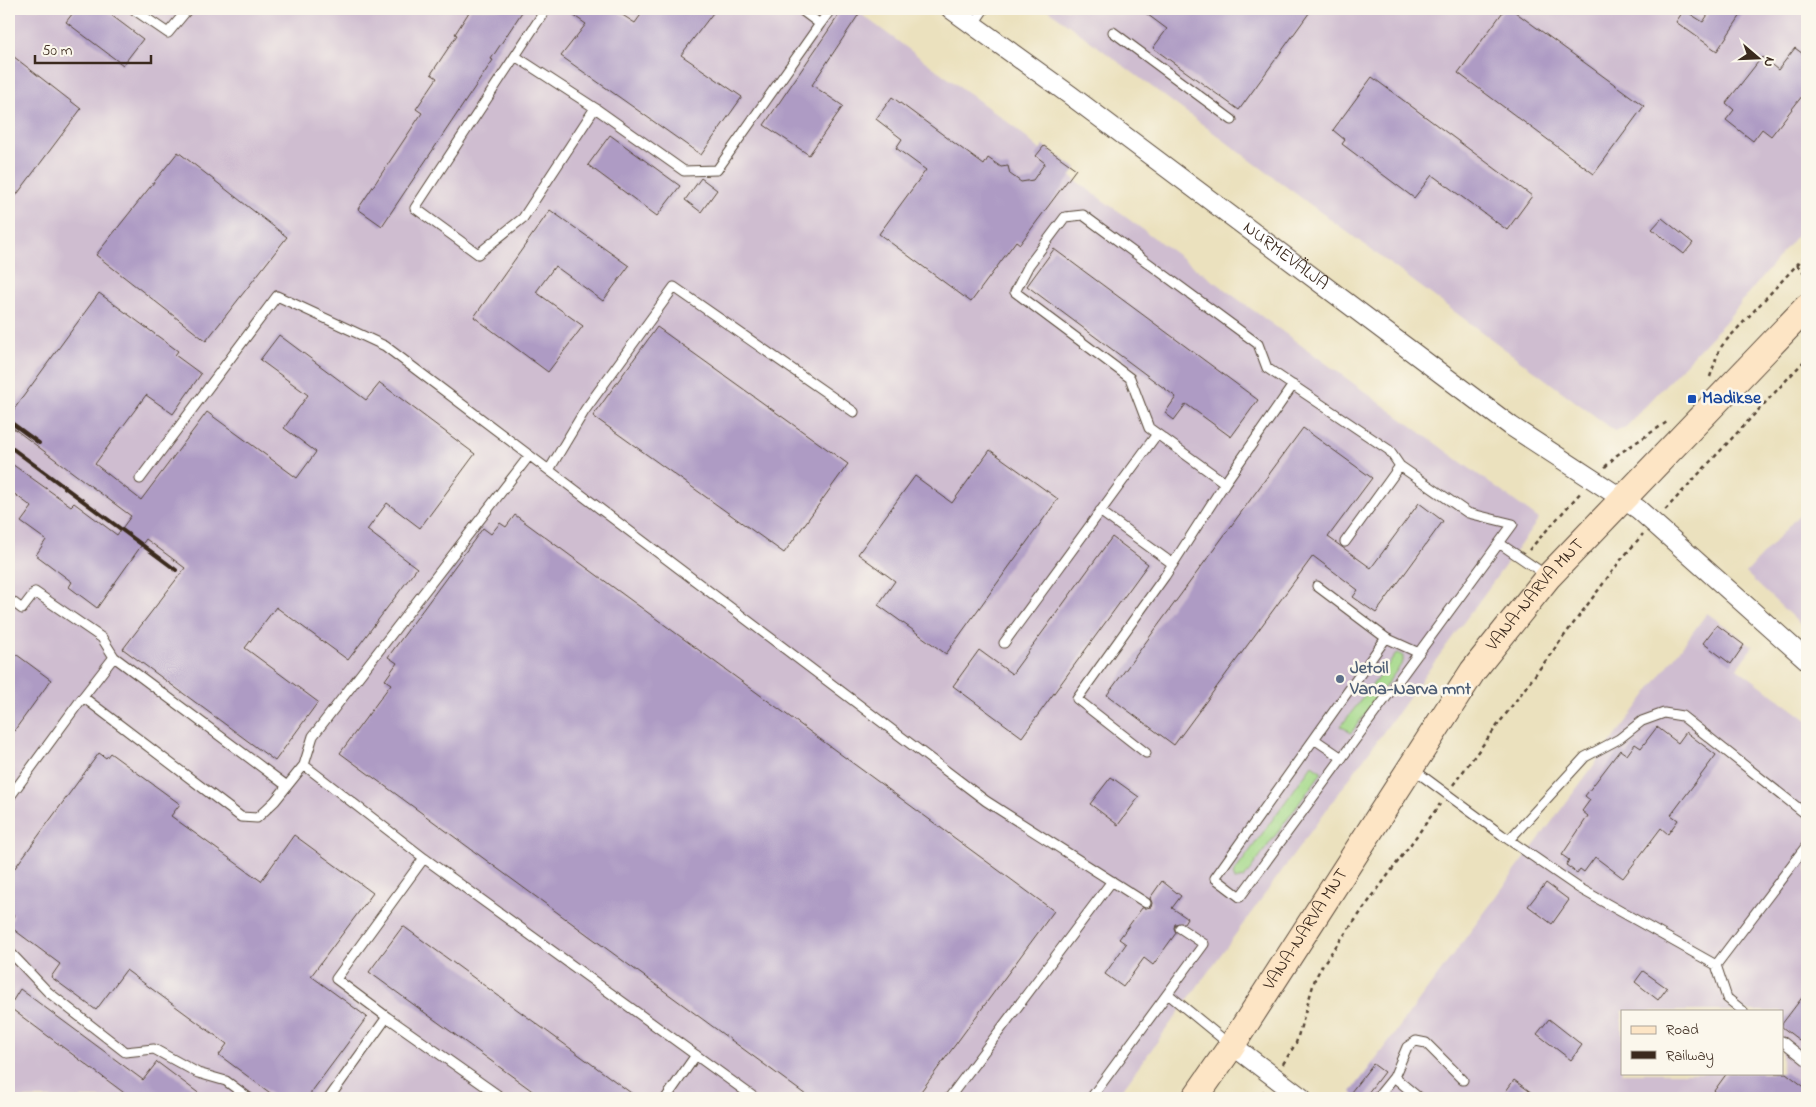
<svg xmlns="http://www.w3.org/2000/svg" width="1816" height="1107" font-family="'Indie Flower',sans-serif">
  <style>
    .industrial { fill: #cfbdd0; fill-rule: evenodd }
    .green { fill: #a3d888; stroke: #6f8153 }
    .building { fill: #ae9bc4 }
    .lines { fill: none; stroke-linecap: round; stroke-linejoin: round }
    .service-casing { stroke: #554536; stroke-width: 11 }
    .minor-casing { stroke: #554536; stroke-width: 21 }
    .secondary-casing { stroke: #554536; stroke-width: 28 }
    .path { stroke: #554536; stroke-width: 2.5; stroke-dasharray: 4 4; stroke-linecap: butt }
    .service { stroke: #fff; stroke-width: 9 }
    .minor { stroke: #fff; stroke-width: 19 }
    .secondary { stroke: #fde5c5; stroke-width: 26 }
    .rail { stroke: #3b2a1e; stroke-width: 4 }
    .transit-dot { fill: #1a4fb4; stroke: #fbf7ec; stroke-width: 2 }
    .service-dot { fill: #5c6f8a; stroke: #fbf7ec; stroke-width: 2 }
    .labels { text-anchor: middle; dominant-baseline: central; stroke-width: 5; stroke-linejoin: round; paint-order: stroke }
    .street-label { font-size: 18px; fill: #3b2a1e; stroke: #fbf7ec }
    .transit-label { font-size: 18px; font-weight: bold; fill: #164399; stroke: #fbf7ec; text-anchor: start }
    .service-label { font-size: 18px; font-weight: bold; fill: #4e5e75; stroke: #fbf7ec; text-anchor: start }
  </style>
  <rect width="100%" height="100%" fill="#fbf7ec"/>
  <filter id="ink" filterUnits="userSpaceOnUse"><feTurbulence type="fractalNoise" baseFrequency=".02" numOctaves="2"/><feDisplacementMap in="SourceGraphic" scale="10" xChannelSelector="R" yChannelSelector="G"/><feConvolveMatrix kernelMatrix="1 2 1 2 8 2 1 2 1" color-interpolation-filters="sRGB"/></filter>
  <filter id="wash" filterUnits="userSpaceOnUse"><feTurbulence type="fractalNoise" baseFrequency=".0096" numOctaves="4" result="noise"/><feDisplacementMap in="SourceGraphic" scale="20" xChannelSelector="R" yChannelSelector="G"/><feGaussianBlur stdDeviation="1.12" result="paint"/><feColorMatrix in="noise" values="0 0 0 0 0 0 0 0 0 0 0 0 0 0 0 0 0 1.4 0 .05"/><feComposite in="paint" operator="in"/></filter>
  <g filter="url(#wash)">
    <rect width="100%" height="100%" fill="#ebe1be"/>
    <path class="industrial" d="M9,9h845l155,114 66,57 464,339 -423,579h-1107z
      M1047,9h760v214l-82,99 -101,107 -9,2z
      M1807,506v125l-61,-58z
      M1707,613l46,33 -16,22 70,52v378h-154l-4,-2 -2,2h-288l-8,-6zM1622,1011h160v62h-160z"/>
    <path class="green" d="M1397,653l6,3v6l-52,71 -10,-7z
      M1312,765l10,7 -78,106 -9,2 -2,-6z"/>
    <g id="blocks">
      <path class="building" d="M76,9h27l40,30 -20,26 -57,-43z
        M471,9h53l-33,50 2,1 -111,166 -24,-17 64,-96 -6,-4 21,-31 -6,-4 26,-39 -2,-1z
        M564,9h49l22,14 10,-14h71l-35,46 61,42 -41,58 -140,-99 25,-32z
        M843,9h8l8,5 -47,71 31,21 -34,49 -45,-30z
        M1140,9h172l-73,101 -86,-62 14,-19z
        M1505,9h6l133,97 -50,68 -136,-101z
        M1712,9h33l-28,42 -41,-29 8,-12 19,12z
        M1795,48l12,9v23l-6,7 5,4 -35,45 -9,-7 -9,12 -27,-21 8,-10 -8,-7 36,-46 16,13z
        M9,53l72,56 -72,96z
        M1372,77l160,119 -25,34 -75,-55 -18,23 -72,-54 3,-4 -12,-10z
        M892,97l92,68 4,-7 13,9 7,-1 2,8 11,8 12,-2 12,-17 -9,-7 8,-10 32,23 -56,75 -4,-3 -45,61 -92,-68 47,-64 -30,-22 6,-9 -26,-20z
        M610,135l70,51 -23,30 -69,-51z
        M178,152l109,85 -81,104 -110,-86z
        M701,178l16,12 -16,22 -16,-12z
        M550,210l79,56 -26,35 -48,-35 -19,26 47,34 -35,46 -74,-55z
        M1662,218l31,25 -9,11 -32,-25z
        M1054,249l204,151 -27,37 -45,-33 -12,16 -9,-7 11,-16 -149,-111z
        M99,293l79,58 -3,4 26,19 -28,40 -27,-19 -51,69 46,36 66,-88 90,66 19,-26 -32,-24 24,-33 -48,-35 19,-25 87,65 14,-17 95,71 -55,74 -33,-25 -20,27 50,38 -69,92 -72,-53 -31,41 73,54 -43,59 -152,-112 62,-81 -39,-29 -49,69 -28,-21 3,-5 -36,-27 10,-15 -25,-18 11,-15 -23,-17v-28l62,44 3,-3 43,32 14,-19 -122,-91v-9z
        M657,327l191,137 -64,89 -191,-137z
        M1303,428l69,50 -44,59 43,31 48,-65 24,18 -67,92 -23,-16 5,-7 -45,-34 -139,189 -67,-50z
        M990,450l68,49 -112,155 -68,-49 17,-24 -37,-27 57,-78 37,27z
        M515,515l539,396 -138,187h-106l-470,-345 51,-69 -6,-4 12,-17 -9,-6 95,-129 8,6 9,-11 6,4z
        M1112,537l36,27 -126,173 -69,-51 26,-36 33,24z
        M1717,625l27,20 -13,19 -28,-21z
        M9,649l42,31 -42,58z
        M1657,727l21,16 8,-11 30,23 -45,60 7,5 -10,14 -7,-6 -38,50 -28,-21 -11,15 -4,-3 -3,4 -11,-8 3,-5 -7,-5 26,-39 -6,-5 8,-11 -5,-4 35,-46 7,5 8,-11 6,4z
        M99,753l7,5 4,-5 70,51 -9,12 90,65 33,-46 79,58 -62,83 56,41 -60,81h-30l-58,-43 8,-11 -101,-74 -30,40 -45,-33 9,-13 -51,-38 5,-10 -5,-4v-36z
        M1111,777l28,20 -21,28 -28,-21z
        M1162,881l19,15 -9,12 15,10 -3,5 -9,1 -1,4 2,5 -23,32 -9,-7 -21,29 -18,-13 21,-30 -7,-5 23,-31 9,-1 1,-4 -2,-5z
        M1546,883l23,17 -17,24 -24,-18z
        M403,926l235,172h-96l-173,-126z
        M1643,971l24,17 -9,12 -23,-18z
        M20,989l123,91 14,-18 48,36h-74l-122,-91z
        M1807,991v55l-25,-19v-3z
        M1549,1019l33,26 -11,15 -34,-26z
        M1373,1064l11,8 -20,26h-5l-8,-6z
        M1727,1073h59l21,16v9h-83l-10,-7z
        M1514,1080l25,18h-38z"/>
    </g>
  </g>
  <g filter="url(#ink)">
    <use href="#blocks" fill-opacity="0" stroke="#554536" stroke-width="1"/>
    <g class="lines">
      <defs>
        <path id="service" d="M133,9l35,24 20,-24
          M546,9l-131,199 63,46 45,-36 72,-110 89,63 33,-1 103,-146
          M800,9l20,15 11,-15
          M973,25l11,-16
          M1113,32l119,88
          M515,56l80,52
          M1293,385l-68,98 -76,-55 -19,-50 -115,-86 14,-27 36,-48 18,-2 175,129 9,24 122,82 11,16
          M549,470l36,-60 89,-123 180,125
          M140,479l137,-183 108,50 601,455 160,102
          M1100,511l73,53
          M1345,542l55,-76 68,47 45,11c-91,124 -182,248 -273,373l-25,-19 171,-240 33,15
          M1499,543l47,32
          M1317,586l69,52
          M9,599l13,10 13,-17 67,46 12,19
          M1004,643l153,-209
          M83,697l31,-40 173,129
          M1314,739l28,19
          M1146,753l-69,-54 88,-123 60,-93
          M304,765l9,-29 216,-280
          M1413,769l89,66 77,53 137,77 91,-120
          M9,798l74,-101 158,120 16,1 18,-17 29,-36 120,93 331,240
          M1509,840l76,-83 34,-18 23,-18 22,-8 18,3 125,99
          M9,951l39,41 77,60 29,-3 44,24 28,8 23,17
          M1716,965l11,33 16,13
          M1168,994l61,50
          M387,1017l115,81
          M1782,1041l25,20
          M1394,1077l13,-30 9,-6 10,2 37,37
          M329,1098l58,-81 -51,-38 88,-121
          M666,1098l30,-43
          M949,1098l163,-217
          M1091,1098l113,-154 -24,-16
          M1377,1098l17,-21 25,21"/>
        <g id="minor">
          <path id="s1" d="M951,9l119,86 441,331 127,83 169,151"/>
          <path d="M1232,1045l70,53"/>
        </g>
        <g id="secondary">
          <path id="s2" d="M1195,1098l37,-53 241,-374 75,-94 259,-270"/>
        </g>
      </defs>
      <use href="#service" class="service-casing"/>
      <use href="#minor" class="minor-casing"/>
      <use href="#secondary" class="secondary-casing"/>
      <path class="path" d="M1797,265l10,11
        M1710,377l9,-27 5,-7 83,-89
        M1605,467l12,-12 50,-33
        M1665,510l142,-152
        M1529,550l53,-59
        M1453,785l167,-224 23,-27
        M1283,1064l13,-21 19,-64 8,-15 117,-160
        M1259,1098l5,-7"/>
      <use href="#service" class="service"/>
      <use href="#minor" class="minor"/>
      <use href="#secondary" class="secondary"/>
      <path class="rail" d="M9,421l30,22
        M9,446l167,124"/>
    </g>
  </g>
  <rect class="transit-dot" x="1687" y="394" width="10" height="10" rx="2.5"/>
  <circle class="service-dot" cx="1340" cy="679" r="5"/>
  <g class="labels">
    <g class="street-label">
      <text stroke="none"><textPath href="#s1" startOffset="416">NURMEVÄLJA</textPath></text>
      <text stroke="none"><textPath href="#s2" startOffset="608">VANA-NARVA MNT</textPath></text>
      <text stroke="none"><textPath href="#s2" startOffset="202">VANA-NARVA MNT</textPath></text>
    </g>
    <g class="transit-label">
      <text x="1702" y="399">Madikse</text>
    </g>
    <g class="service-label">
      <text x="1350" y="669">Jetoil<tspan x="1350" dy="21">Vana-Narva mnt</tspan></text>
    </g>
  </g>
  <rect width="1816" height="1107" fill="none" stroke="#fbf7ec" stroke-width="30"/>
  <rect x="1621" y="1010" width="162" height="65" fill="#fbf7ec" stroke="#aea59a"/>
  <rect x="1631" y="1026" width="25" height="8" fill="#fde5c5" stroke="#aea59a"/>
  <text x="1666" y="1034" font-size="15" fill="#3b2a1e">Road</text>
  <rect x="1631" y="1051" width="25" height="8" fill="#3b2a1e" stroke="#aea59a"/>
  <text x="1666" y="1060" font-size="15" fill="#3b2a1e">Railway</text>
  <g transform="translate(1758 58) rotate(109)" stroke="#fbf7ec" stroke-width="4" paint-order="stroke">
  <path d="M0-4L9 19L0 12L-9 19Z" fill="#3b2a1e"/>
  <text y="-8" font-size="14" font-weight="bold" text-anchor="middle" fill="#3b2a1e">N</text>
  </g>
  <path d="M35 55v8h116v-8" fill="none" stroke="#3b2a1e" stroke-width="2.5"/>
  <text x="42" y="55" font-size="15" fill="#3b2a1e" stroke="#fbf7ec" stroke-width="4" paint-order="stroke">50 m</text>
</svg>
